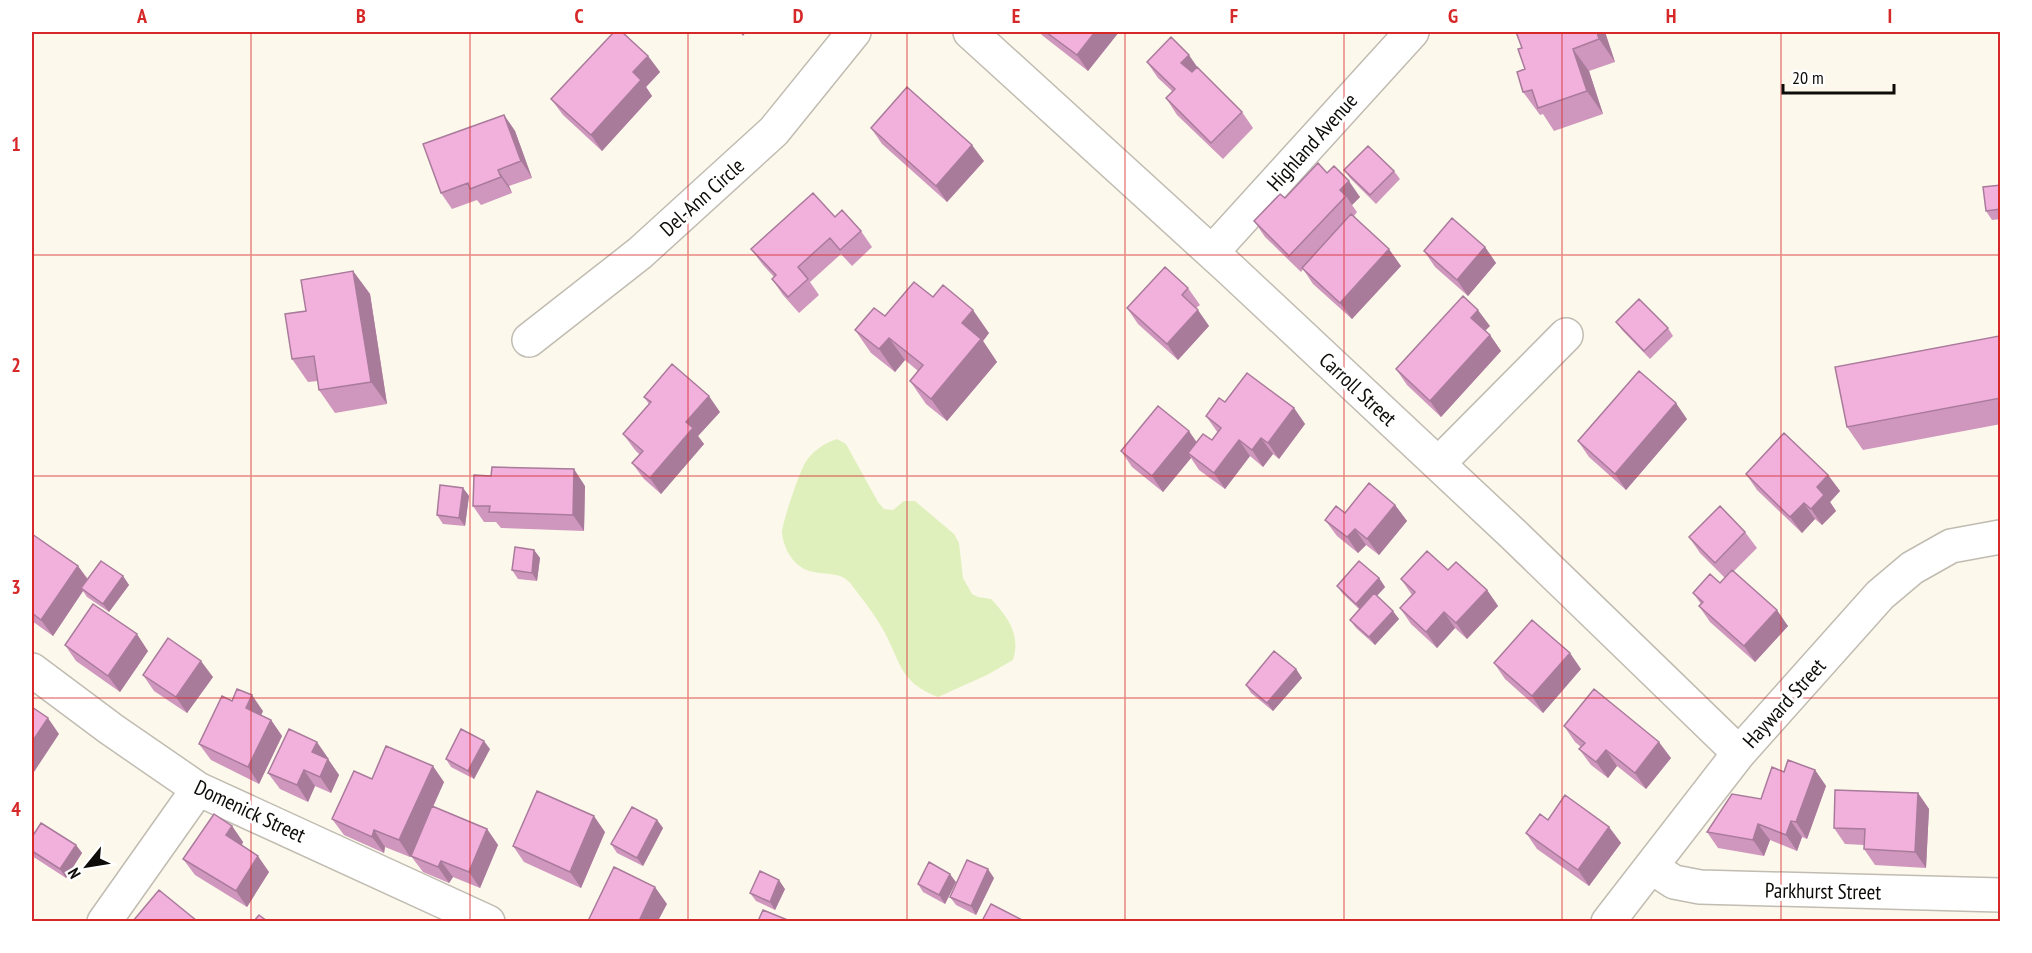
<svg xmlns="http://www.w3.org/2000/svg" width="2032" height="953" font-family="'PT Sans Narrow',sans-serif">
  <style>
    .green { fill: #dff0bd }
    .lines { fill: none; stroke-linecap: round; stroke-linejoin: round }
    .street-casing { stroke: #c1bcb1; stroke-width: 36 }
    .street { stroke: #fff; stroke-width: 33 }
    .wall { fill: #d097be }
    .shaded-wall { fill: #a97b9b }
    .building { fill: #f2b0dd; stroke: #a97b9b; stroke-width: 1.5 }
    .grid { fill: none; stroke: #d62828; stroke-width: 1.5; stroke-opacity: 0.55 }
    .labels { text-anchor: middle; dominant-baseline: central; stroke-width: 6; stroke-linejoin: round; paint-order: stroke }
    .street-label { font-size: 21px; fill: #0d0c08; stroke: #fff }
    .neatline { fill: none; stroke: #d62828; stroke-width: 2 }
    .grid-label { font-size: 20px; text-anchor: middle; font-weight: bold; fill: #d62828 }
  </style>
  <rect width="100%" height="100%" fill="#fdf8ec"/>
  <path class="green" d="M837,439l9,5 32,58 6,7 9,1 11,-9h11l39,33 5,9 4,35 9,16 6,3 13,2c17,18 30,36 22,61l-26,15 -49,22c-37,-14 -37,-33 -53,-64 -9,-17 -23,-34 -34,-49 -15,-20 -44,1 -62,-30 -3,-4 -7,-16 -7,-22 1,-12 17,-58 23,-69 6,-11 21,-21 32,-24z"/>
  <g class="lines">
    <defs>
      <path id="street" d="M970,32l260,237 283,265 226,219
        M1212,252l200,-220
        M529,340l111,-87 134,-122 80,-99
        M1438,464l128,-129
        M32,670l79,59 87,60 290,133
        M1651,867l23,15 26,5 300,8
        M104,922l94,-133
        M1608,922l131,-169 141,-158 32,-27 39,-22 49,-9"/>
    </defs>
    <use href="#street" class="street-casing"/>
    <use href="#street" class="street"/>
  </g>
  <path class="wall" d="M1039,32h80l-31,39 -45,-35z
    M1516,32h89l10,30 -26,9 14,43 -49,17 -11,-17 -3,1 -17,-23 2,-23 -3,-21z
    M648,56l12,16 -14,15 6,9 -50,55 -39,-36 -12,-16z
    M1147,62l52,8 43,42 11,16 -30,31 -46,-44 -11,-17 7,-6 -15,-14z
    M504,115l11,16 17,47 -23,8 3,7 -31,12 -4,-5 -25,9 -11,-16z
    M871,128l113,33 -37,41 -65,-58z
    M1344,170l50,1 6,8 -24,25 -26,-26z
    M1327,173l33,24 -8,8 5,7 -3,4 47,50 -49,53 -39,-35 -10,-15 -2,3 -36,-35 -11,-16 31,-23z
    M2001,185v34l-9,1 -6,-9z
    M835,217l26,14 11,16 -20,19 -11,-12 -31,28 9,13 -20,18 -16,-18 -11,-16 2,-2 -11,-12 -12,-16z
    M1485,247l11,16 -28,33 -33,-29 -11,-16z
    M353,271l17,23 17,110 -52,9 -16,-23 -1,-9 -10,1 -16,-23 14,-48z
    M1188,288l12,17 -4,3 13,18 -31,34 -40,-36 -11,-16z
    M933,297l56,36 -6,8 14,21 -50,59 -21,-17 -16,-23 8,-10 -13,-11 -10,12 -24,-19 -16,-23 30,-14z
    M1616,322l52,6 5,8 -23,23 -28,-29z
    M1490,326l-5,4 5,5 11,16 -60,66 -34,-32 -11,-16z
    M1999,336l2,2v86l-138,26 -16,-23z
    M644,397l76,15 -22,24 6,8 -43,50 -17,-15 -12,-16 8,-8 -5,-5 -12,-16 26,-30z
    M1225,402l69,6 11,16 -26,35 -6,-5 -10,13 -13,-11 -25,33 -26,-19 -8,-12 -28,34 -31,-25 -11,-16 91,-11 6,-7 -12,-17z
    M1687,419l-61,71 -37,-33 -11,-16z
    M1746,474l82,1 12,16 -10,11 6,9 -14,14 -7,-6 -13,14 -45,-43z
    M585,486l-1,45 -83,-3 -5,-6h-12l-11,-16z
    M463,488l6,8 -4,30 -22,-2 -6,-9z
    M1395,505l12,16 -28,34 -13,-10 -8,8 -21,-17 -12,-16 20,-7z
    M1745,532l12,16 -23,23 54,55 -33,36 -45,-40 -11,-16 2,-2 -8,-11 27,-10 5,-5 -25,-25 -11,-16z
    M32,534l46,32 10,13 35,-3 6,9 -20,27 -22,-15 -4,-6 -30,45 -21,-15z
    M534,550l6,8 -3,23 -19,-2 -6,-9z
    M1448,570l39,20 11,16 -31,33 -12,-11 -18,20 -26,-24 -11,-16 12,-13 -11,-16z
    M1379,578l6,9 -8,9 22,23 -24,26 -19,-17 -6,-8 9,-11 -16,-15 -6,-8z
    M65,645l83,6 -28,41 -44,-31z
    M1494,663l87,6 -38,44 -38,-34z
    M1296,669l6,9 -29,33 -22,-18 -5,-8z
    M143,675l70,2 -26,36 -33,-22z
    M263,711l-2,4 10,5 11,16 -23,48 -48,-24 -12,-16z
    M1564,726l107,32 -25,31 -29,-23 -9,12 -17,-13 -12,-16 2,-2 -6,-5z
    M490,749l-16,30 -23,-12 -5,-8z
    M328,758v1l11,16 -8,18 -16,-7 -7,16 -28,-13 -12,-16z
    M1815,770l11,16 -19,53 -5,-2 -5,14 -27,-11 -6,16 -46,-8 -11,-16 54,-33 23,-27z
    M372,779l72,3 -11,25 54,22 11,16 -18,43 -27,-11 -4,6 -26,-11 -12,-16 13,-29 -14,30 -25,-10 -1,6 -40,-18 -12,-16z
    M1918,793l11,16 -3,59 -51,-3 -11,-16v-4l-19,-1 -11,-16z
    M657,820l6,8 -20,38 -26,-13 -6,-9z
    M1548,820l61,7 12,16 -32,43 -52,-37 -11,-16z
    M232,826l11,16 -1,3 27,27 -22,35 -52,-32 -12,-16z
    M605,832l-24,56 -57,-26 -11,-16z
    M32,837l44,8 6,8 -16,25 -34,-22z
    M994,878l-18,37 -20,-10 -6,-8z
    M956,882l-11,22 -22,-12 -5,-8z
    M785,889l-10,21 -19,-9 -6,-8z"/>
  <path class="shaded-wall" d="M740,32h6l-3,4z
    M1095,32h24l-31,39 -11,-16z
    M1597,32h8l10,30 -16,-23z
    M1573,49l16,22 14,43 -16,-23z
    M1189,55l11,16 -8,8 -11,-16z
    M648,56l12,16 -14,15 6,9 -50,55 -11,-16 42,-63z
    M504,115l11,16 17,47 -11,-17z
    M972,145l12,16 -37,41 -11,-16z
    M498,170l11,16 3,7 -11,-16z
    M1349,181l11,16 -8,8 -6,-9 -6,-6z
    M1485,247l11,16 -28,33 -11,-16z
    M1389,249l12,17 -49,53 -12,-16z
    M353,271l17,23 17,110 -16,-22z
    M973,310l16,23 -6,8 14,21 -50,59 -16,-22 31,-76z
    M1198,310l11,16 -31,34 -11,-16z
    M1478,310l12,16 -8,8 -11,-16z
    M1490,335l11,16 -60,66 -11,-16z
    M889,338l16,22 -10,12 -16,-23z
    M709,396l11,16 -22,24 6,8 -43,50 -11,-16 36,-56z
    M1676,403l11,16 -61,71 -11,-16z
    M1294,408l11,16 -26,35 -11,-16z
    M1189,431l11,16 -12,6 3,5 -28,34 -11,-16z
    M1261,438l12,16 -10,13 -11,-17z
    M1239,440l11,16 -25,33 -11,-16z
    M574,469l11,17 -1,45 -11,-16z
    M1828,475l12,16 -10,11 6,9 -14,14 -11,-16 6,-22z
    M463,488l6,8 -4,30 -6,-8z
    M1804,503l11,16 -13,14 -12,-16z
    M1395,505l12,16 -28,34 -12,-16z
    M1355,529l11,16 -8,8 -11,-16z
    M534,550l6,8 -3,23 -5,-8z
    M78,566l11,16 -8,6 2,3 -30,45 -12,-16z
    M123,576l6,9 -20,27 -6,-8z
    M1379,578l6,9 -23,25 -6,-8z
    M1487,590l11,16 -31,33 -11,-16z
    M1777,610l11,16 -33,36 -11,-16z
    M1393,611l6,8 -24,26 -6,-8z
    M1444,612l11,16 -18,20 -11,-16z
    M137,634l11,17 -28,41 -12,-16z
    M1570,653l11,16 -38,44 -11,-17z
    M201,661l12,16 -26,36 -11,-16z
    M1296,669l6,9 -29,33 -6,-8z
    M252,695l11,16 -6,13 -11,-16z
    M48,718l11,16 -27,41v-33z
    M271,720l11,16 -23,48 -11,-17z
    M484,741l6,8 -16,30 -6,-8z
    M317,742l11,16 -4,10 -12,-16z
    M1659,742l12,16 -25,31 -11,-16z
    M1606,750l11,16 -9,12 -12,-16z
    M328,759l11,16 -8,18 -11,-16z
    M433,766l11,16 -34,75 -11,-17z
    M304,770l11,16 -7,16 -11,-17z
    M1815,770l11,16 -19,53 -11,-17z
    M1918,793l11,16 -3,59 -11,-16z
    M594,816l11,16 -24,56 -11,-16z
    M657,820l6,8 -20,38 -6,-8z
    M1791,821l11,16 -5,14 -11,-16z
    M1758,824l12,16 -6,16 -11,-16z
    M232,826l11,16 -5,9 -12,-16z
    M1609,827l12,16 -32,43 -11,-16z
    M487,829l11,16 -18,43 -11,-16z
    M374,830l11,17 -1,6 -12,-16z
    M76,845l6,8 -16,25 -6,-9z
    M258,856l11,16 -22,35 -11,-16z
    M441,861l12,16 -4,6 -11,-16z
    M988,869l6,9 -18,37 -5,-9z
    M950,874l6,8 -11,22 -6,-9z
    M779,880l6,9 -10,21 -5,-8z
    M655,887l12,17 -9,17h-19z"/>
  <path class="building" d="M614,32h8l26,24 -15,16 8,8 -50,55 -40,-36z
    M1046,32h49l-18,23z
    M1516,32h81l2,7 -26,10 14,42 -49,17 -6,-18 -9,2 -6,-20 8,-3 -7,-20 4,-1z
    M1171,37l18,18 -8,8 11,9 5,-5 45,45 -31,31 -45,-45 9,-9 -28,-27z
    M907,87l65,58 -36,41 -65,-58z
    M504,115l17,46 -23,9 3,7 -31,12 -2,-6 -27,10 -18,-49z
    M1368,146l26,25 -24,24 -26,-25z
    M1318,163l9,10 7,-7 15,15 -9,9 6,6 -57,60 -35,-35 26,-27 5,4z
    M2001,185v24l-15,2 -3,-24z
    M813,193l22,24 7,-7 19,21 -21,19 -10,-12 -32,29 10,12 -20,18 -16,-18 4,-4 -25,-26z
    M1351,214l38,35 -49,54 -38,-35z
    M1452,218l33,29 -28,33 -33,-29z
    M1165,267l23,21 -6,7 16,15 -31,34 -40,-36z
    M353,271l18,111 -52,8 -5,-34 -22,3 -7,-45 21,-3 -5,-31z
    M914,282l19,15 10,-12 30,25 -11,13 19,16 -50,60 -21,-18 13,-16 -34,-27 -10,11 -24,-19 19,-22 11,8z
    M1463,296l15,14 -7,8 19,17 -60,66 -34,-32z
    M1639,299l29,29 -24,23 -28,-29z
    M1999,336l2,9v53l-154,29 -12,-60z
    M672,364l37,32 -23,26 7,6 -43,50 -18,-15 11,-12 -20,-17 28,-32 -7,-5z
    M1639,371l37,32 -61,71 -37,-33z
    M1247,373l47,35 -26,35 -7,-5 -9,12 -13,-10 -25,33 -26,-20 15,-19 9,6 9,-12 -15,-12 13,-18 6,4z
    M1158,406l31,25 -37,45 -31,-25z
    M1784,433l44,42 -11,12 7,8 -13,14 -7,-6 -14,14 -44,-43z
    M492,467l82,2 -1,46 -84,-3 1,-6h-17l1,-31 17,1z
    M1369,483l26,22 -28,34 -12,-10 -8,8 -22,-17 11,-14 9,7z
    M440,485l23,3 -4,30 -22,-3z
    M1720,506l25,26 -30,31 -26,-26z
    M32,534l46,32 -37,54 -9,-7z
    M515,547l19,3 -2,23 -20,-3z
    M1427,551l21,19 8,-8 31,28 -31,33 -12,-11 -18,20 -26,-24 15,-16 -14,-13z
    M101,561l22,15 -20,28 -22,-16z
    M1359,561l20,17 -23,26 -19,-18z
    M1732,570l45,40 -33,36 -45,-40 4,-4 -10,-9 17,-19 10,9z
    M1374,593l19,18 -24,26 -19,-17z
    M93,604l44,30 -29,42 -43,-31z
    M1532,620l38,33 -38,43 -38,-33z
    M168,638l33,23 -25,36 -33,-22z
    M1274,651l22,18 -29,34 -21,-18z
    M237,689l15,6 -6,13 25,12 -23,47 -49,-23 23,-48 10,5z
    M1594,689l65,53 -24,31 -29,-23 -10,12 -17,-13 6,-6 -21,-17z
    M32,707l16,11 -16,24z
    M289,729l28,13 -5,10 16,7 -8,18 -16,-7 -7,15 -29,-12z
    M461,729l23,12 -16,30 -22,-12z
    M386,746l47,20 -34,74 -25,-10 -2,7 -40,-18 22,-48 18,8z
    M1788,760l27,10 -19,52 -5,-1 -5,14 -28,-11 -5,16 -46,-8 25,-38 29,5 11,-32 12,5z
    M1835,790l83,3 -3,59 -51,-3 1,-20 -31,-1z
    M537,791l57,25 -24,56 -57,-26z
    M1565,795l44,32 -31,43 -52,-37 14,-19 8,6z
    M432,806l55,23 -18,43 -28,-11 -3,6 -27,-11z
    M632,807l25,13 -20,38 -26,-14z
    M214,814l18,12 -6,9 32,21 -22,35 -53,-32z
    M41,823l35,22 -16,24 -28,-18v-14z
    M967,860l21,9 -17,37 -21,-9z
    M929,862l21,12 -11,21 -21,-11z
    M614,867l41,20 -16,34h-51z
    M760,871l19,9 -9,22 -20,-9z
    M159,890l38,31h-64z
    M991,904l33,17h-42z
    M763,910l27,11h-32z
    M259,915l8,6h-13z"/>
  <path class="grid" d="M251,32v890M470,32v890M688,32v890M907,32v890M1125,32v890M1344,32v890M1562,32v890M1781,32v890M32,255h1968M32,476h1968M32,698h1968"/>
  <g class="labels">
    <g class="street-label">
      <text transform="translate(1312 142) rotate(-48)">Highland Avenue</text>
      <text transform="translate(702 197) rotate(-42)">Del-Ann Circle</text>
      <text transform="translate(1358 389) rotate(43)">Carroll Street</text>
      <text transform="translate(1784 703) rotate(-48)">Hayward Street</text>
      <text transform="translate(250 811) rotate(25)">Domenick Street</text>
      <text transform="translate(1823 891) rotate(1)">Parkhurst Street</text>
    </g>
  </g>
  <rect width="2032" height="953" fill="none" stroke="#ffffff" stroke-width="66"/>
  <g transform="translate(87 866) rotate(240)" stroke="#ffffff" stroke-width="4.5" paint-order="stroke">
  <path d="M0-4.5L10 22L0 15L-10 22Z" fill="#0d0c08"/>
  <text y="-9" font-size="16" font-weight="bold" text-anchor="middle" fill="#0d0c08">N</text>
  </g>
  <path d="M1783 84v9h111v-9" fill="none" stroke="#0d0c08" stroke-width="3"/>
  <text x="1792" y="84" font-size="18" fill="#0d0c08" stroke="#ffffff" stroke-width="4.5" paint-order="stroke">20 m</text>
  <rect x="33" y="33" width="1966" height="887" class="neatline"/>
  <g class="grid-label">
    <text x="142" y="23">A</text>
    <text x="361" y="23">B</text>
    <text x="579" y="23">C</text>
    <text x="798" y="23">D</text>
    <text x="1016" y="23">E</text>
    <text x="1234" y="23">F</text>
    <text x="1453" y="23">G</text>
    <text x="1671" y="23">H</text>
    <text x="1890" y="23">I</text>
    <text x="16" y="151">1</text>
    <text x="16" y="372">2</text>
    <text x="16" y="594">3</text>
    <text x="16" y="816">4</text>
  </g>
</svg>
